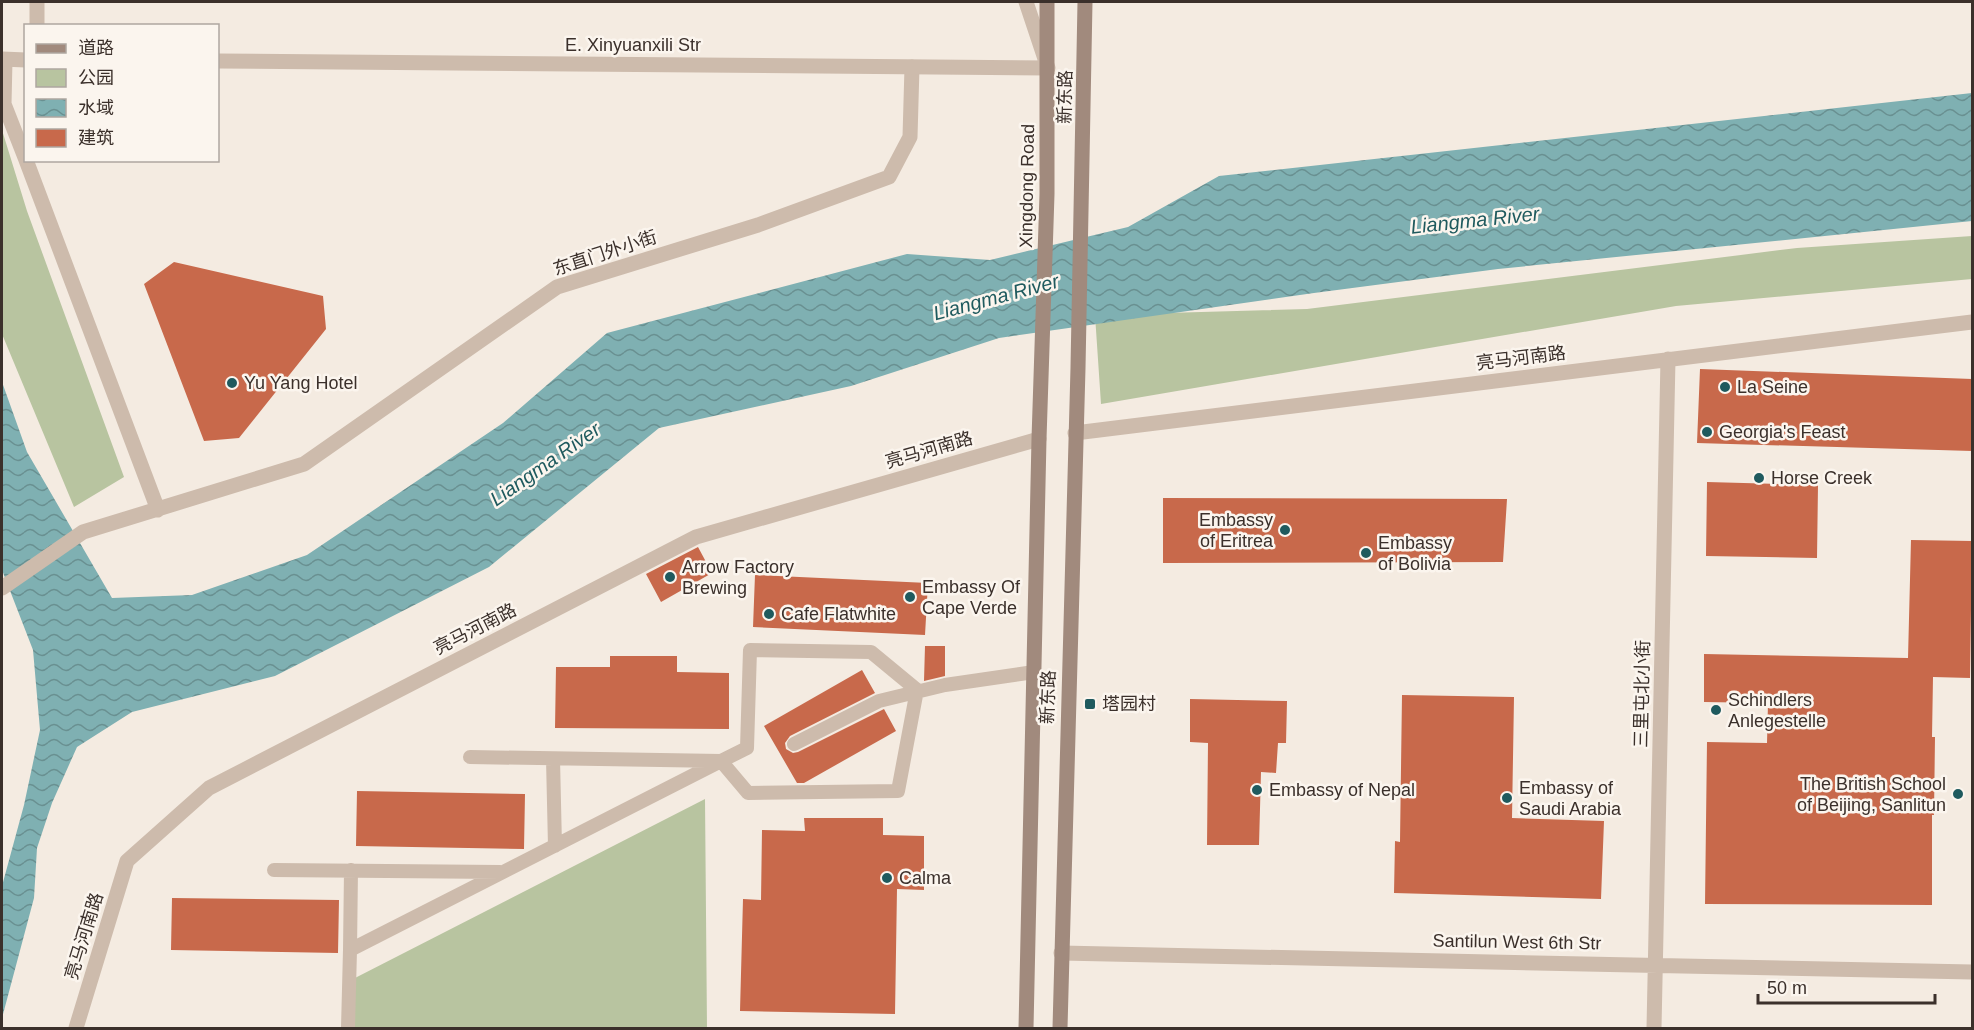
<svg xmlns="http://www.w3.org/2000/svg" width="1974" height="1030" font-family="Arial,'Noto Sans SC',sans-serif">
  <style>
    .park { fill: #b8c4a0 }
    .water { fill: url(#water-waves) }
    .building { fill: #c8694b }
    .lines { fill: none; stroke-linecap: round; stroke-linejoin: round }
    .service { stroke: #cdbbac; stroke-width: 14 }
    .minor { stroke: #cdbbac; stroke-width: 15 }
    .tertiary { stroke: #cdbbac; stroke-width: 15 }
    .secondary { stroke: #a18a7d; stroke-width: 15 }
    .poi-dot { fill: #1f5a5e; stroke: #fbf5ee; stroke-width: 2 }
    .labels { text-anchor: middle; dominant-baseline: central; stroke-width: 5; stroke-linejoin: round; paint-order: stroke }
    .street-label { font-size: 18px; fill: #3b302b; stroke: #fbf5ee }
    .poi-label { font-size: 18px; fill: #3b302b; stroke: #fbf5ee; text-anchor: start }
    .water-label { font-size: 20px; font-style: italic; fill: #1f5a5e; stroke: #fbf5ee }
  </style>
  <defs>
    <pattern id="water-waves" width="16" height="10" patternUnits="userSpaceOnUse" patternTransform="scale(1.5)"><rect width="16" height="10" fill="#7fb0b2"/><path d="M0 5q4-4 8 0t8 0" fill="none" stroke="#699091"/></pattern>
  </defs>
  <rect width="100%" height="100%" fill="#f4ebe1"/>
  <path class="park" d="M2,130l25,81 97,266 -50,30 -72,-173z
    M1972,236v43l-296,27 -575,98 -6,-89 212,-6 490,-61z
    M705,799l2,229h-353l1,-50z"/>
  <path class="water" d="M1972,93v128l-474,48 -184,24 -315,45 -148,48 -192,42 -170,139 -214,109 -143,36 -55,35 -25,56 -15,45 -3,50 -32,120v-132l22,-81 16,-75 -7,-80 -31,-80v-188l25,70 85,146 80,-3 115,-40 196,-132 104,-90 300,-79 83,6 138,-33 91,-51z"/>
  <path class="building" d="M174,262l149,34 3,33 -87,109 -35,3 -60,-157z
    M1700,369l272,10v72l-275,-8z
    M1707,482l111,3 -1,73 -111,-2z
    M1163,498l344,1 -4,63 -340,1z
    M1911,540l61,1 -2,137 -37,-1 -1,60h3l-1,78h-2v90l-227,-1 2,-162 60,1 1,-40 -64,-1v-48l204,4z
    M698,547l14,26 -51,29 -15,-28z
    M755,575l173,8 -3,52 -172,-8z
    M925,646h20v30l-21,5z
    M610,656h67v16l52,1v56l-174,-1 1,-61h54z
    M862,670l13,23 -85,43 -5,7 1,6 7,4 5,-1 86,-43 12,22 -92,52h-7l-33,-57z
    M1402,695l112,2 -2,121 92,3 -3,78 -207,-6 1,-52 5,1z
    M1190,699l97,2 -1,42h-8l-2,30 -15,-1 -2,73h-52l1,-102 -18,-1z
    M357,791l168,3 -1,55 -168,-3z
    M804,818h79v17l41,1v54l-27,-1 -2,125 -155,-3 3,-112 18,1 1,-70 43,1z
    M172,898l167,2 -1,53 -167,-3z"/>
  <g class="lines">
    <path class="service" d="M794,744l85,-43 66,-16 89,-13
      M553,759l2,87
      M274,870l226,2
      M350,950l1,-80
      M348,1028l2,-78 371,-189 26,-13 3,-98 121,2 46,38 -19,101 -150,2 -27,-32 -251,-4"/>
    <path class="minor" d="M37,26v-24
      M5,60l-1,44 22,56
      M26,160l132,350
      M1075,433l897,-111
      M2,588l81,-56 221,-68 253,-177 201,-62 131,-48 21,-40 2,-70
      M1061,953l911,19
      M76,1028l51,-167 82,-73 487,-251 343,-98
      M1654,1028l14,-669"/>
    <path class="tertiary" d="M2,59l24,1
      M218,61l830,7 -22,-66"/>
    <path class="secondary" d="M1026,1028l13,-589 8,-245v-192
      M1060,1028l18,-660 7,-366"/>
  </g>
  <g class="poi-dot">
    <circle cx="232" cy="383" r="6"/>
    <circle cx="1725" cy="387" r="6"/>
    <circle cx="1707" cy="432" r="6"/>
    <circle cx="1759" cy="478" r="6"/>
    <circle cx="1285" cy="530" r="6"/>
    <circle cx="1366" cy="553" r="6"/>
    <circle cx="670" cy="577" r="6"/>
    <circle cx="910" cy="597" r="6"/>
    <circle cx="769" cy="614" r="6"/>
    <rect x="1084" y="698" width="12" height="12" rx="3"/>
    <circle cx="1716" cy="710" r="6"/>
    <circle cx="1257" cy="790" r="6"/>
    <circle cx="1958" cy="794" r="6"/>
    <circle cx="1507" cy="798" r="6"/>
    <circle cx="887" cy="878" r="6"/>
  </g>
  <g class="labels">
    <g class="street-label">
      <text x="633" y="45">E. Xinyuanxili Str</text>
      <text transform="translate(1065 97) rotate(-89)">新东路</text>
      <text transform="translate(1027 186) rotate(-89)">Xingdong Road</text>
      <text transform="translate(605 253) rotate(-18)">东直门外小街</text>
      <text transform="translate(1521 358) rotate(-7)">亮马河南路</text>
      <text transform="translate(929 450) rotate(-16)">亮马河南路</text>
      <text transform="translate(475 629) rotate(-27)">亮马河南路</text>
      <text transform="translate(1642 694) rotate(-89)">三里屯北小街</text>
      <text transform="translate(1048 697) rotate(-88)">新东路</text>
      <text transform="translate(84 936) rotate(-73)">亮马河南路</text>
      <text transform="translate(1517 942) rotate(1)">Santilun West 6th Str</text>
    </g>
    <g class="poi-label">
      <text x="244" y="383">Yu Yang Hotel</text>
      <text x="1737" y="387">La Seine</text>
      <text x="1719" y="432">Georgia's Feast</text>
      <text x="1771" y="478">Horse Creek</text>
      <text x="1273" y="520" text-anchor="end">Embassy<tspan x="1273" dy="21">of Eritrea</tspan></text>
      <text x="1378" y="543">Embassy<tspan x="1378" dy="21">of Bolivia</tspan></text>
      <text x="682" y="567">Arrow Factory<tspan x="682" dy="21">Brewing</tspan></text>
      <text x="922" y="587">Embassy Of<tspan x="922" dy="21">Cape Verde</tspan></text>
      <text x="781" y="614">Cafe Flatwhite</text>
      <text x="1728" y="700">Schindlers<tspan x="1728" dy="21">Anlegestelle</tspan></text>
      <text x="1102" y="704">塔园村</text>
      <text x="1946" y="784" text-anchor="end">The British School<tspan x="1946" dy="21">of Beijing, Sanlitun</tspan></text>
      <text x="1519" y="788">Embassy of<tspan x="1519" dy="21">Saudi Arabia</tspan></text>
      <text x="1269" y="790">Embassy of Nepal</text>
      <text x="899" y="878">Calma</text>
    </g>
    <g class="water-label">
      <text transform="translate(1475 220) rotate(-6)">Liangma River</text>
      <text transform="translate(996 297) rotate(-15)">Liangma River</text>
      <text transform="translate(545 464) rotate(-35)">Liangma River</text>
    </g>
  </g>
  <rect width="1974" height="1030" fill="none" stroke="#3b302b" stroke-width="6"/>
  <rect x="24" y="24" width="195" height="138" fill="#fbf5ee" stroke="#aea6a0" stroke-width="1.5"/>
  <rect x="36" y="44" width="30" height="9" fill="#a18a7d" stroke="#aea6a0" stroke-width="1.5"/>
  <text x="78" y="54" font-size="18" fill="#3b302b">道路</text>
  <rect x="36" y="69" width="30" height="18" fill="#b8c4a0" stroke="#aea6a0" stroke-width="1.5"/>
  <text x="78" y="84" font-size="18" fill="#3b302b">公园</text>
  <rect x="36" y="99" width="30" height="18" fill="url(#water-waves)" stroke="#aea6a0" stroke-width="1.5"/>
  <text x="78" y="114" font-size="18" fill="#3b302b">水域</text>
  <rect x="36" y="129" width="30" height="18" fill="#c8694b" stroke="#aea6a0" stroke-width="1.5"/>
  <text x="78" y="144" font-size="18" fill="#3b302b">建筑</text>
  <path d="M1758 994v9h177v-9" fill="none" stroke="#3b302b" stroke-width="3"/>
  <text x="1767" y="994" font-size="18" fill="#3b302b" stroke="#fbf5ee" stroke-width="4.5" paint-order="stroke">50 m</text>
</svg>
